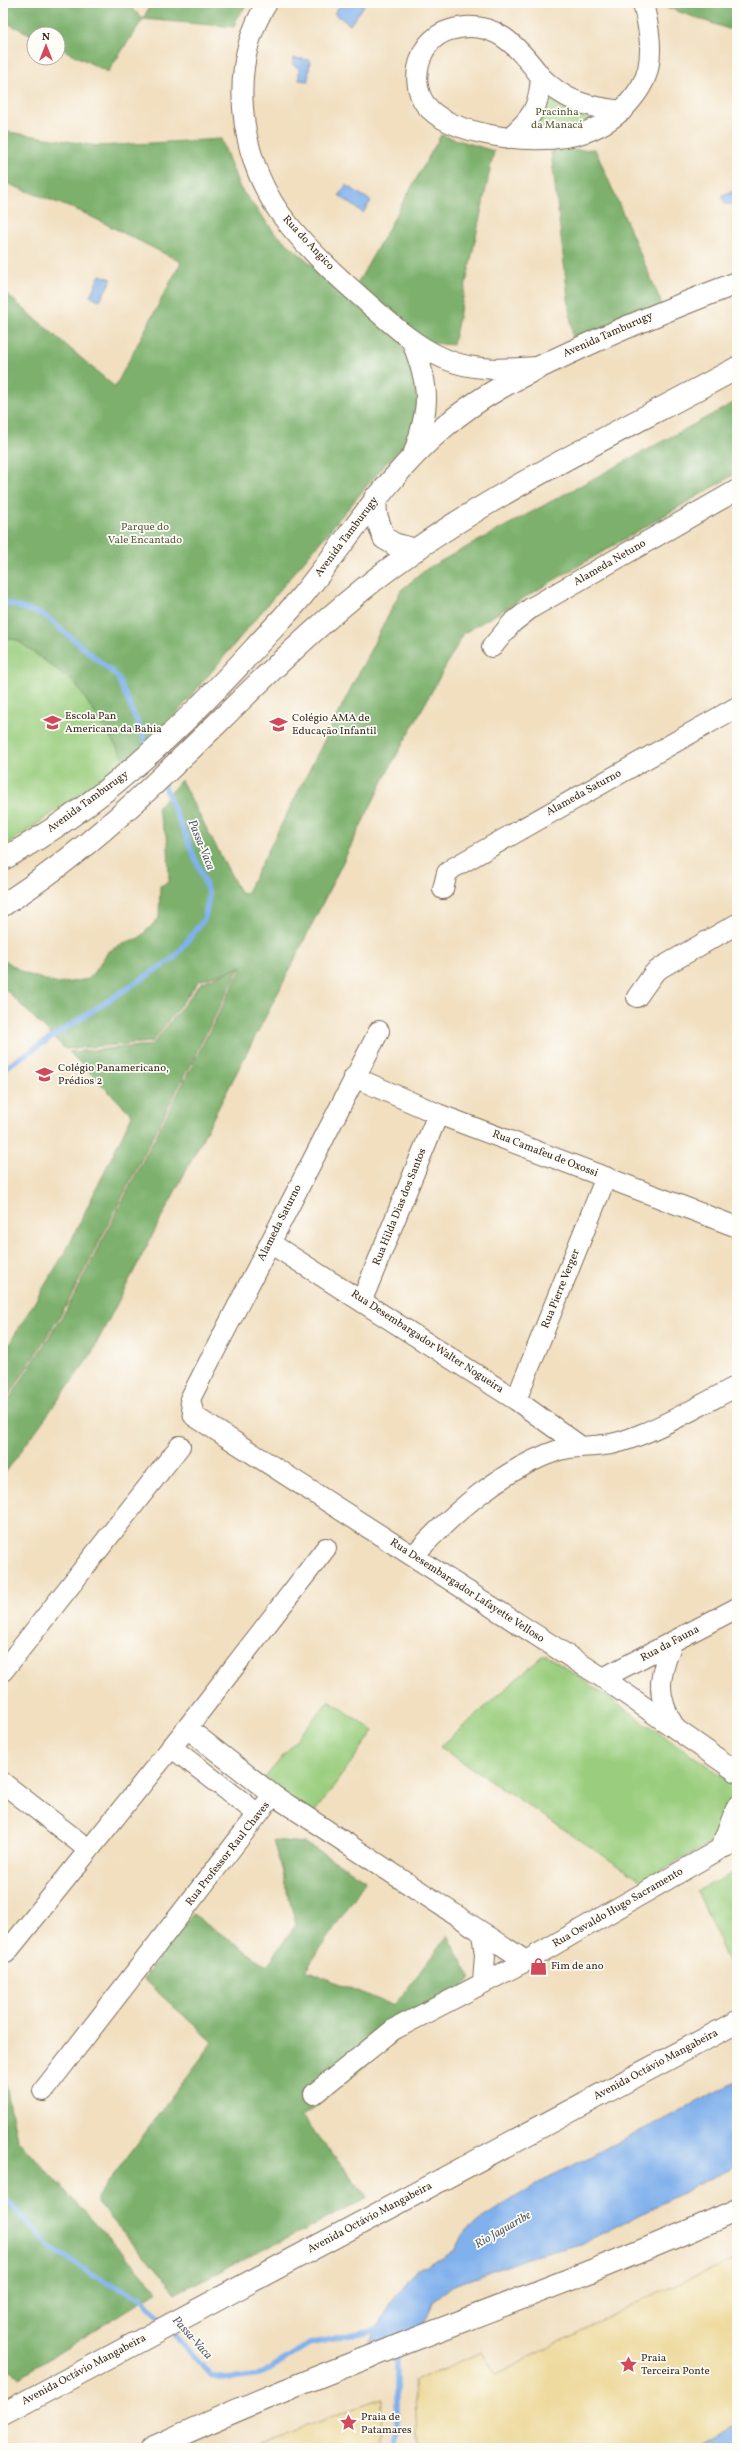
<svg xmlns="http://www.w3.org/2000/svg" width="740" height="2451" font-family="Vollkorn,serif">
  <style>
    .green { fill: #9acd7d; stroke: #6a7c4e }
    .forest { fill: #7bb06c; stroke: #5b6d45 }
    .sand { fill: #eeda9e; stroke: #94825e }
    .water { fill: #81b1ec; stroke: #5e6e85 }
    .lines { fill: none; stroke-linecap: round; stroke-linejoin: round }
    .stream { stroke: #81b1ec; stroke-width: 5.5 }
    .minor-casing { stroke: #7b6957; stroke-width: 22 }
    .secondary-casing { stroke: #7b6957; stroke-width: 24 }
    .primary-casing { stroke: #7b6957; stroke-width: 24 }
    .minor { stroke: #fff; stroke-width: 20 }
    .secondary { stroke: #fff; stroke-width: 22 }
    .primary { stroke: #fff; stroke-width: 22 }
    .labels { text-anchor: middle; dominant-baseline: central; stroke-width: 3.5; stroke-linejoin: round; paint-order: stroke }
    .park-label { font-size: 11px; fill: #585b3a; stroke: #fdfcf7 }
    .street-label { font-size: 11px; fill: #3b2a1e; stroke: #fdfcf7 }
    .poi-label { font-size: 11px; fill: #3b2a1e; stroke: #fdfcf7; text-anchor: start }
    .water-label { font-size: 12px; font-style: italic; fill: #545966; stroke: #fdfcf7 }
  </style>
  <rect width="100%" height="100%" fill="#fdfcf7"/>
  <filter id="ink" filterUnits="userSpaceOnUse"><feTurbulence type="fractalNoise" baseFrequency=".025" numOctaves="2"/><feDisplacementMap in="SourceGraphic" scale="8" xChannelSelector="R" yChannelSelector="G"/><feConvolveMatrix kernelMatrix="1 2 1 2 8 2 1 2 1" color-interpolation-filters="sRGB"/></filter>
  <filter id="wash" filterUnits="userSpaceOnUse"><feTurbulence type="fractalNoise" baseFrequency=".012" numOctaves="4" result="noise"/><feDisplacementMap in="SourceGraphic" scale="16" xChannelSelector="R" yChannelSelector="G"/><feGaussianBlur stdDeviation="0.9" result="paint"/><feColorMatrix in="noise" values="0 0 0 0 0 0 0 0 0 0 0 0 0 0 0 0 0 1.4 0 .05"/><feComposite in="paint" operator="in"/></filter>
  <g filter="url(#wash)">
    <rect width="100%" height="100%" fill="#f1dfc0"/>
    <path class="green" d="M550,99l32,14 21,4 -37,15 -35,-1 11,-15z
      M3,637l14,3 58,43 51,78 -123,87z
      M545,1654l192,132 -19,52 -75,44 -203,-135z
      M329,1700l45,31 -60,82 -50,-34z
      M737,1871v110l-40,-90z"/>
    <path class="forest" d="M3,3h123l17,16 8,-16h98l-12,14 -3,10 -91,-8 -35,53 -50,-25v-13l-24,2 -31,-15z
      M665,3h72v29l-72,-25z
      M3,131l95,15 123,-7 19,49 35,45 122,104 18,33 3,49 -11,25 -21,19 -215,257 -45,41 -51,-78 -58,-43 -14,-3v-346l112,96 66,-125 -99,-50 -79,-30z
      M441,135l53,16 -41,194 -20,-2 -26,-13 -50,-46z
      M595,149l70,162 -90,47 -24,-207z
      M737,401v72l-273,160 -75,136 -105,212 -194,375 -87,120v-67l64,-100 176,-343 -44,15 -47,61 -87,7 -62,-62v-28l21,14 34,11 31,-5 19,-27 15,-9 16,-5 20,-20 1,-32 9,-4 -1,-40 -11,-34 24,-28 60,114 6,-2 154,-302 27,-22z
      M240,967l-175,341 -62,97v-51l64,-105 65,-134 -63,-63 83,-7 49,-62z
      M273,1840l32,3 61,37 -60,90 88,36 54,-71 23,44 -169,138 66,81 -192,95 -81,-93 118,-158 -70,-63 50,-65 74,52 29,-42z
      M3,2071l14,68 141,152 -138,86 -17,-11z"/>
    <path class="sand" d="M737,2258v167l-39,23h-276l-5,-15 -3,-52 68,-29 14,23 137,-71z
      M382,2398l-1,50h-134z"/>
    <path class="water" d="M342,3l23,1 -15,21 -16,-12z
      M293,58l17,2 -2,21 -9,-1v-12l-6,-3z
      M346,185l25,16 -8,12 -24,-18z
      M737,190v14h-12l-3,-9z
      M100,275l12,4 -12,21 -10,-4z
      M737,2081v84l-156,79 -54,14 -75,28 -20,16 -9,25 -55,18 23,-43 26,-33 26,-11 13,-9 9,-17 19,-15 51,-32z
      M737,2425v23h-39z"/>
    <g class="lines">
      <path class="stream" d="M3,602l41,13 73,61 32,73
        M3,1069l171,-111 31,-40 4,-23 -8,-23 -38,-89
        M3,2196l46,50 44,29 50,25 21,23
        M170,2330l40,45 22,4 28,-4 49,-31 74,-16
        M397,2352v96"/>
    </g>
  </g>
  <g filter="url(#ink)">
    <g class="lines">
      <defs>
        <path id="minor" d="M267,3c-39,61 -29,150 12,209 23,32 54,61 84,87 26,23 50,46 82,60 30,13 62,10 93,8
          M541,77c25,25 47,30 81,34
          M509,138c23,-20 30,-30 32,-61 -23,-31 -48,-60 -91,-47 -14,4 -25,15 -29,28 -6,15 -5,33 4,46 15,20 48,28 71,32 46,7 97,6 131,-31 10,-11 18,-22 21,-36 5,-22 0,-45 -5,-66
          M412,342c19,48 18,64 1,113
          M492,647l20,-24 19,-15 206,-118
          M443,889l4,-16 6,-5 284,-161
          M637,997l17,-24 8,-6 75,-43
          M379,1031l-189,368 4,17 409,262 134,94
          M354,1077l84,37 299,113
          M270,1243l246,157 64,46
          M362,1300l76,-186
          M516,1400l90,-223
          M413,1556c40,-43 89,-87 146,-106 15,-4 30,-3 45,-5 13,-1 26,-6 38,-11 33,-13 64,-32 95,-48
          M672,1643c-13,33 -17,52 2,83
          M3,1671l177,-225
          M603,1678l134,-70
          M187,1728l86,67
          M171,1747l87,67
          M3,1783l86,67
          M720,1849l17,-43
          M482,1933l3,22 -2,27
          M6,1953l181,-225 139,-180
          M43,2091l230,-296 253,166
          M314,2094l79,-64 133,-69 194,-112 17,-7"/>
        <path id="secondary" d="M375,498l1,17 8,23 10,6 22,6
          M3,859c97,-53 177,-129 251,-210 16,-18 33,-35 48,-53 48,-59 83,-118 141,-168 36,-32 79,-53 122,-73 57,-27 114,-50 172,-72
          M3,905c135,-85 235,-215 359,-315 109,-89 251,-154 375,-222"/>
        <path id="primary" d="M3,2414l734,-392
          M152,2448c191,-89 393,-152 585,-238"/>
      </defs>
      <use href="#minor" class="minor-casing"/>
      <use href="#secondary" class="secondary-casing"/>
      <use href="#primary" class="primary-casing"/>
      <use href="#minor" class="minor"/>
      <use href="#secondary" class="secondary"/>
      <use href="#primary" class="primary"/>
    </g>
  </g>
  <defs>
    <symbol id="school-bare" viewBox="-9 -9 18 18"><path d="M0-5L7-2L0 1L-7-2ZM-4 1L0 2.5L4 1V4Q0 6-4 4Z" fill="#d1495b" stroke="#fdfcf7" stroke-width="2.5" paint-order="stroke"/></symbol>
    <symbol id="shop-bare" viewBox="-9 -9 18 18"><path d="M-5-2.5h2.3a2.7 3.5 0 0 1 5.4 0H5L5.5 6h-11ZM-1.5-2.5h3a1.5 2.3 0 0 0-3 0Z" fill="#d1495b" stroke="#fdfcf7" stroke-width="2.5" paint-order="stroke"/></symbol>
    <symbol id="sight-bare" viewBox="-9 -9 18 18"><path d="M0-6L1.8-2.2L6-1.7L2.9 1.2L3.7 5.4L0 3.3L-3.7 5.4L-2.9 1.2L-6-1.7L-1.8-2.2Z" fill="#d1495b" stroke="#fdfcf7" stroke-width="2.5" paint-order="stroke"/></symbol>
  </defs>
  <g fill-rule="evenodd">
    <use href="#school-bare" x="40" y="710" width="25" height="25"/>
    <use href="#school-bare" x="266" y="712" width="25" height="25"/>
    <use href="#school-bare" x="32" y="1062" width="25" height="25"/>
    <use href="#shop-bare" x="526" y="1954" width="25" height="25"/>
    <use href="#sight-bare" x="616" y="2352" width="25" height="25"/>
    <use href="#sight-bare" x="336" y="2410" width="25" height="25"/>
  </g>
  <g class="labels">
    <g class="park-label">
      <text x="557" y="112">Pracinha<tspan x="557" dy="13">da Manacá</tspan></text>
      <text x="145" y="527">Parque do<tspan x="145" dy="13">Vale Encantado</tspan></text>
    </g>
    <g class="street-label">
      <text transform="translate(308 243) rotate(47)">Rua do Angico</text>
      <text transform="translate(608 335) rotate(-24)">Avenida Tamburugy</text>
      <text transform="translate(347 537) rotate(-53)">Avenida Tamburugy</text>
      <text transform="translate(610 563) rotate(-30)">Alameda Netuno</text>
      <text transform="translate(584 793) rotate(-29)">Alameda Saturno</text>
      <text transform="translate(88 802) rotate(-36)">Avenida Tamburugy</text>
      <text transform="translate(545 1154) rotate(21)">Rua Camafeu de Oxossi</text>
      <text transform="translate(400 1207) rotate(-68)">Rua Hilda Dias dos Santos</text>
      <text transform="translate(280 1223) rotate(-63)">Alameda Saturno</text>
      <text transform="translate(561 1289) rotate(-68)">Rua Pierre Verger</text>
      <text transform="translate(427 1342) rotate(33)">Rua Desembargador Walter Nogueira</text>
      <text transform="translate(467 1591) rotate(33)">Rua Desembargador Lafayette Velloso</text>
      <text transform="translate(670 1644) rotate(-28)">Rua da Fauna</text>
      <text transform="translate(228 1854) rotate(-52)">Rua Professor Raul Chaves</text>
      <text transform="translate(618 1908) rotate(-30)">Rua Osvaldo Hugo Sacramento</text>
      <text transform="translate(656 2065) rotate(-28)">Avenida Octávio Mangabeira</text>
      <text transform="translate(370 2218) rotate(-28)">Avenida Octávio Mangabeira</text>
      <text transform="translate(84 2370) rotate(-28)">Avenida Octávio Mangabeira</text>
    </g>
    <g class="poi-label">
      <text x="65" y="716">Escola Pan<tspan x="65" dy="13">Americana da Bahia</tspan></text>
      <text x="292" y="718">Colégio AMA de<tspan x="292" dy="13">Educação Infantil</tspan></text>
      <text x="58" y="1068">Colégio Panamericano,<tspan x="58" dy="13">Prédios 2</tspan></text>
      <text x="551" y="1966">Fim de ano</text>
      <text x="641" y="2358">Praia<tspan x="641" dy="13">Terceira Ponte</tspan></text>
      <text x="361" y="2417">Praia de<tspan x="361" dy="13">Patamares</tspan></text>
    </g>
    <g class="water-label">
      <text transform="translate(201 845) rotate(68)">Passa-Vaca</text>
      <text transform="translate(503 2230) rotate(-30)">Rio Jaguaribe</text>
      <text transform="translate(192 2338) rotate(48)">Passa-Vaca</text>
    </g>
  </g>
  <rect width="740" height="2451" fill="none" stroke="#fdfcf7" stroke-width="16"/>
  <g transform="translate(46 46)"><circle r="19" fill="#fdfcf7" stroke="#afa8a0"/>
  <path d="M0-3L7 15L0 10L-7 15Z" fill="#d1495b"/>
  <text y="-6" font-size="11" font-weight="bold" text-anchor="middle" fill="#3b2a1e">N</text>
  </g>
</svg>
